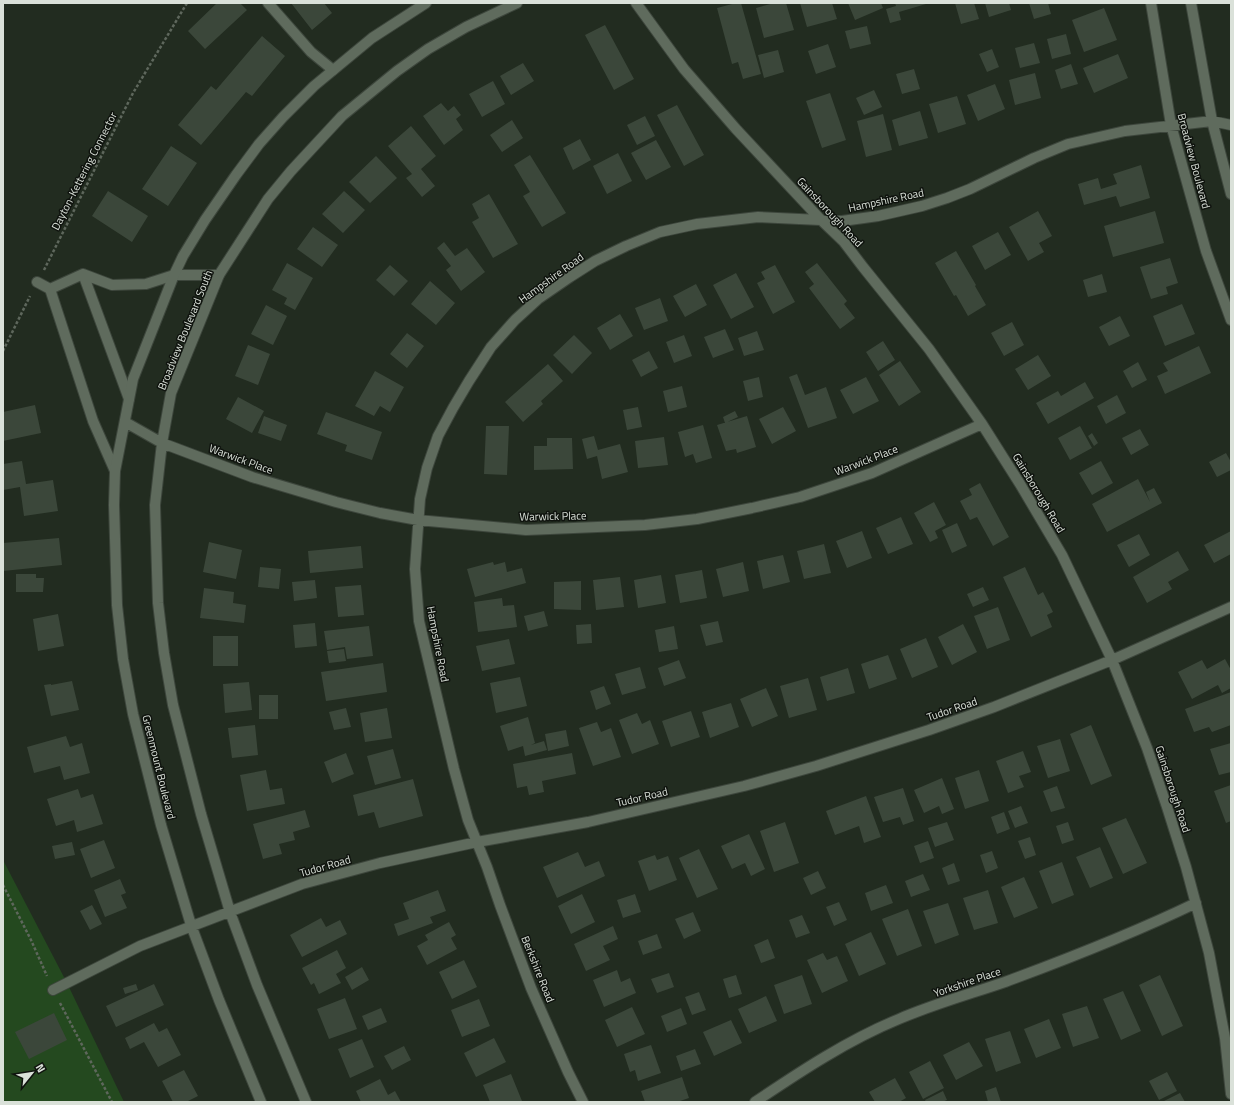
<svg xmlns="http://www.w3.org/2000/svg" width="1234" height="1105" font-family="'Titillium Web',sans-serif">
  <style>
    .green { fill: #24491f }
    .building { fill: #3b473a }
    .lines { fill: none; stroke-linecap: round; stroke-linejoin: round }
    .service-casing { stroke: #3d463c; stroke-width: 12 }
    .minor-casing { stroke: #3d463c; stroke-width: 12 }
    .path { stroke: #5e675c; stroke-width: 2.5; stroke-dasharray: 3 2; stroke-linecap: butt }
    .service { stroke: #5f6b5d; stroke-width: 10 }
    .minor { stroke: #5f6b5d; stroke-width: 10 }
    .labels { text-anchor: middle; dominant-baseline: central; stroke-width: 3; stroke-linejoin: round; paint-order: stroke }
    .street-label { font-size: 11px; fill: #dae1d9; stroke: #0f130e }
  </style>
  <rect width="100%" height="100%" fill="#222c20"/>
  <path class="green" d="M3,860l64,123 57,119h-121z"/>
  <path class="building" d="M217,3h23l7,7 -42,39 -17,-18z
    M291,3h33l8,10 -20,17z
    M736,3h5l20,71 -18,5 -5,-17 -6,2 -15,-56z
    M774,3h12l8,27 -30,8 -8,-30z
    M800,3h32l5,16 -30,8z
    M848,3h33l2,5 -28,12z
    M895,3h31v1l-27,8 2,8 -11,3 -4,-14 10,-3z
    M955,3h19l5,16 -18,5z
    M985,3h24l2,7 -22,7z
    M1029,3h19l3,11 -17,5z
    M1104,8l13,32 -33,12 -12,-32z
    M605,25l29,54 -20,11 -29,-55z
    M867,26l4,18 -21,5 -5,-18z
    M1066,34l5,20 -19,5 -5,-20z
    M262,36l23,20 -33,40 -6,-4 -45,53 -23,-20 33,-39 5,4z
    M1034,43l6,20 -20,5 -5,-20z
    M828,44l8,23 -20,7 -8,-23z
    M992,49l7,18 -12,5 -8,-18z
    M778,50l6,22 -20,6 -6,-23z
    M1118,54l10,24 -34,15 -11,-25z
    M523,63l11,18 -23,14 -11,-19z
    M1071,64l7,20 -17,5 -6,-19z
    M914,69l6,20 -18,5 -6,-20z
    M1035,73l6,25 -26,7 -6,-25z
    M493,81l12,23 -23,13 -13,-23z
    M995,84l10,25 -27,12 -11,-26z
    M874,90l8,17 -18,8 -8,-17z
    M830,93l16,47 -24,8 -16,-47z
    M957,96l9,28 -28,9 -9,-29z
    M441,103l7,8 6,-5 7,9 -5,4 7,11 -19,15 -21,-29z
    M677,105l27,50 -20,11 -27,-51z
    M920,111l8,27 -29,8 -7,-26z
    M883,114l9,36 -26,7 -9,-36z
    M645,116l10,20 -18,9 -10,-20z
    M512,120l11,18 -21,14 -12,-17z
    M411,126l25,30 -15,13 14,17 -13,11 -16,-19 6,-4 -24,-28z
    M580,139l11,21 -18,10 -10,-22z
    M656,140l15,27 -25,13 -15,-27z
    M171,146l26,17 -29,43 -26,-17z
    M618,153l14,28 -25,13 -14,-28z
    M530,155l36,58 -24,14 -19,-31 7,-4 -16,-27z
    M376,156l21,22 -27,25 -21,-21z
    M1141,165l9,33 -30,9 -4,-11 -32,9 -6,-21 20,-6 3,11 16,-5 -4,-10z
    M108,191l40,25 -16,26 -40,-26z
    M344,191l21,19 -22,23 -21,-19z
    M489,194l29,50 -25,14 -21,-36 7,-4 -7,-14z
    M1038,211l14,25 -13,7 5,9 -16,9 -19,-34z
    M1155,211l9,32 -51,14 -9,-31z
    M313,227l25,18 -16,22 -25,-18z
    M998,232l13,23 -26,15 -13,-24z
    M444,242l11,14 12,-8 18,24 -24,19 -15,-21 5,-4 -14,-18z
    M956,251l20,34 -1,1 11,19 -18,11 -12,-21 -2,1 -19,-33z
    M1170,258l8,25 -12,4 2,7 -17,5 -11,-32z
    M287,263l26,15 -18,32 -11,-6 3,-6 -15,-8z
    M817,263l30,38 -3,3 11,14 -15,11 -31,-41 5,-4 -9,-12z
    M390,265l18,16 -14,15 -18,-16z
    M775,265l20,37 -22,12 -16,-31 8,-4 -4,-7z
    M736,273l18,34 -23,12 -18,-34z
    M1102,274l5,18 -19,5 -5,-17z
    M430,281l25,22 -19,22 -25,-21z
    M696,284l11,21 -22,12 -12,-21z
    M660,298l8,23 -24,9 -9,-22z
    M1182,304l13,30 -30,12 -12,-30z
    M266,305l21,11 -14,29 -22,-11z
    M620,314l13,22 -23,14 -13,-22z
    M1120,316l10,20 -21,10 -10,-19z
    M1012,322l12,23 -20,11 -13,-23z
    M725,329l9,21 -21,8 -9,-21z
    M757,331l7,19 -20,6 -6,-18z
    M407,333l17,13 -17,22 -17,-14z
    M574,335l18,18 -20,21 -19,-19z
    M684,335l8,21 -18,7 -8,-21z
    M883,341l12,19 -17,11 -12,-19z
    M248,345l22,9 -12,31 -23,-9z
    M1199,346l12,27 -46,21 -8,-18 11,-5 -5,-8z
    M649,351l9,17 -17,9 -9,-17z
    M1038,355l13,21 -23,14 -13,-21z
    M900,361l21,31 -22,14 -20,-31z
    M1138,362l9,18 -15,8 -9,-17z
    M548,364l15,17 -22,20 2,3 -20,18 -18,-20z
    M375,371l29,16 -14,25 -10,-6 -6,10 -19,-10z
    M797,374l8,21 21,-8 11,31 -29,10 -19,-51z
    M759,377l4,20 -15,4 -5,-20z
    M866,377l13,24 -26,13 -13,-24z
    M1085,382l9,16 -46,26 -12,-21 22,-12 3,5z
    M682,386l5,21 -19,5 -5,-21z
    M1117,395l9,18 -20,11 -9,-18z
    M238,397l26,14 -12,22 -26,-14z
    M35,405l6,28 -38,8v-29z
    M638,407l4,20 -15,3 -4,-20z
    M783,407l13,24 -24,13 -13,-25z
    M735,411l3,6 -13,6 -2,-6z
    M326,412l56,20 -10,28 -27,-9 2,-6 -30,-11z
    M264,416l23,9 -6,16 -23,-8z
    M747,416l9,31 -19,6 -1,-4 -10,2 -9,-26z
    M703,425l9,33 -16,5 -3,-9 -8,3 -7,-25z
    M486,426h23l-2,49 -23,-1z
    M1080,426l12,22 -22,12 -12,-22z
    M1140,429l9,16 -18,10 -9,-17z
    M1092,433l6,10 -4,3 -6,-10z
    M594,436l4,14 22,-6 8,28 -26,7 -5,-23 -10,3 -5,-20z
    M664,437l4,28 -30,3 -3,-27z
    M547,438h25l1,31 -39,1v-24h13z
    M1226,453l5,9v8l-14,7 -8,-15z
    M22,461l4,23 27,-4 5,31 -34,5 -4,-29 -17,3v-26z
    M1101,461l12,22 -21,12 -13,-22z
    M1138,479l12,23 -4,-10 8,-4 8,15 -55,29 -15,-28z
    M980,483l29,54 -16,9 -16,-29 -7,3 -10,-19 12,-6 -3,-6z
    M934,502l12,23 -11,6 3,7 -8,4 -16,-29z
    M901,517l12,27 -25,10 -12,-26z
    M957,523l10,23 -15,7 -10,-23z
    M862,531l10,27 -25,10 -11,-27z
    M1231,531v23l-17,9 -10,-18z
    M1139,534l11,21 -21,12 -12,-22z
    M59,538l3,27 -59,6v-28z
    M209,542l33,8 -6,29 -33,-7z
    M824,544l7,29 -27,6 -7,-28z
    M361,546l2,22 -53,5 -2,-22z
    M1178,551l11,19 -21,12 4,7 -25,14 -14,-26z
    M783,555l7,27 -27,7 -6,-28z
    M493,562l1,3 11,-3 2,10 15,-4 4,15 -51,14 -8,-28z
    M743,562l6,29 -26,6 -7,-28z
    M260,567l21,2 -2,20 -21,-2z
    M1025,567l13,28 5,-3 10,20 -6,3 5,12 -21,10 -28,-60z
    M702,570l5,28 -27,5 -5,-28z
    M16,574h20v4h8l-1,14h-27z
    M661,575l5,28 -28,5 -4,-28z
    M620,577l4,30 -28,3 -3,-30z
    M315,580l2,18 -23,3 -2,-19z
    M581,581v29l-27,-1v-27z
    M361,585l3,30 -26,2 -3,-30z
    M983,587l6,13 -16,7 -6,-13z
    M204,588l30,4 -1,11 13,2 -2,18 -44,-5z
    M502,598l1,8 11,-1 3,22 -39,5 -4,-30z
    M998,607l12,33 -23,9 -13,-33z
    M544,611l4,15 -20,5 -4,-15z
    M58,614l6,32 -26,5 -5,-32z
    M718,621l5,21 -17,4 -6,-21z
    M315,623l2,23 -22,2 -2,-23z
    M591,624l1,19 -15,1 -1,-19z
    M963,624l14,28 -25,13 -14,-28z
    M369,626l4,30 -26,3 -2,-12 -18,3 -3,-19z
    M674,626l4,23 -19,3 -4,-22z
    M213,636h25v30h-25z
    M926,638l12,29 -26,11 -12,-29z
    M509,639l6,25 -33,7 -6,-25z
    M344,649l2,12 -17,2 -2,-12z
    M888,655l9,24 -28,10 -8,-25z
    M1225,659l6,11v18l-9,5 -4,-8 -26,14 -14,-27 24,-12 5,9z
    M679,660l7,18 -22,8 -6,-18z
    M383,663l4,29 -61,9 -5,-29z
    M640,667l6,21 -24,7 -7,-21z
    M848,668l7,25 -28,8 -7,-24z
    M520,677l7,29 -31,7 -6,-30z
    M808,678l9,32 -28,8 -9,-32z
    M72,681l7,29 -28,6 -7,-31 7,-1v1z
    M249,682l3,28 -27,3 -2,-29z
    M604,686l7,18 -15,6 -6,-19z
    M766,688l12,28 -26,11 -12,-28z
    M1231,692v33l-19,7 -3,-5 -15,5 -9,-23z
    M259,695h19v24h-19z
    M731,703l8,24 -29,11 -8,-26z
    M346,708l5,19 -17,3 -5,-18z
    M387,708l5,30 -27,4 -5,-29z
    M691,711l9,26 -29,10 -9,-26z
    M637,713l5,11 8,-4 9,24 -27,10 -13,-34z
    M528,717l7,26 -4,2 13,-4 3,9 -22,6 -2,-10 -15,5 -8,-25z
    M597,722l4,10 10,-4 10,29 -28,9 -14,-38z
    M255,725l3,30 -26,3 -4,-30z
    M1091,725l21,51 -21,9 -21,-51z
    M566,730l3,16 -21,5 -3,-17z
    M66,736l4,11 12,-4 8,30 -26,7 -4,-14 -26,7 -7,-26z
    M1060,739l10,32 -22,7 -11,-32z
    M1231,743v29l-12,3 -9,-26z
    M393,749l8,29 -26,7 -8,-29z
    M1023,751l8,21 -12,4 5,11 -16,6 -12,-32z
    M346,753l8,21 -22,9 -8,-21z
    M572,753l4,21 -34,7 2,11 -15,3 -2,-9 -10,2 -4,-24z
    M266,770l4,20 12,-2 3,16 -38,7 -7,-36z
    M979,770l10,31 -24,8 -10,-31z
    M942,778l12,31 -12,5 -3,-8 -15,7 -10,-23z
    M413,779l10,37 -44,12 -5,-16 -16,4 -5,-21z
    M1231,785v36l-5,2 -12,-32z
    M1057,786l8,22 -14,4 -8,-21z
    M903,788l11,33 -11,4 -3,-8 -17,5 -9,-25z
    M78,789l3,9 12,-4 10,30 -26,8 -3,-12 -18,6 -9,-27z
    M866,796l15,41 -17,6 -5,-17 -24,9 -9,-24z
    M1021,806l7,17 -13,5 -7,-17z
    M305,810l5,17 -17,5 2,8 -16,4 3,10 -19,5 -10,-35z
    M1004,812l6,17 -13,5 -6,-17z
    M1126,818l21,45 -24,11 -21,-46z
    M785,822l14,41 -25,9 -14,-41z
    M947,822l7,18 -19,7 -7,-19z
    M1068,822l6,18 -12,4 -6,-18z
    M749,834l16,35 -14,7 -6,-13 -13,6 -11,-23z
    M1030,837l6,18 -11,4 -7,-18z
    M104,840l11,28 -24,10 -11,-29z
    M928,841l6,17 -14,5 -6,-17z
    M72,842l3,13 -20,4 -3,-13z
    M1100,847l13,31 -23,10 -14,-31z
    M699,849l19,40 -21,9 -18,-40z
    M992,851l6,17 -12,5 -6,-18z
    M578,852l7,15 14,-6 6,15 -48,22 -14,-31z
    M655,855l2,5 11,-4 9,24 -28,11 -11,-30z
    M1062,862l12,33 -22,9 -13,-33z
    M954,863l6,18 -12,4 -6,-17z
    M818,871l8,17 -15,7 -8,-17z
    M923,874l7,16 -19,7 -6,-16z
    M1024,877l14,31 -24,10 -13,-31z
    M120,879l6,14 -5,2 6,13 -22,9 -11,-27z
    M886,885l7,18 -22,8 -6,-18z
    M438,890l8,21 -16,6 3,6 -35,13 -4,-12 15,-5 -6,-16z
    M988,890l10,33 -24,7 -11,-32z
    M582,894l13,28 -24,12 -13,-28z
    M635,894l6,18 -18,6 -6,-18z
    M839,902l8,18 -13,6 -8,-19z
    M948,903l11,32 -24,9 -12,-33z
    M92,905l10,19 -12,6 -10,-19z
    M908,909l14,37 -25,10 -15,-37z
    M693,912l8,19 -17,8 -9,-20z
    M802,915l8,18 -14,5 -7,-18z
    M321,918l5,9 14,-7 7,14 -45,23 -12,-22z
    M449,922l7,13 -5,3 6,11 -30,16 -10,-19 11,-6 -3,-5z
    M613,926l5,13 -15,7 7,14 -24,11 -12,-27z
    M871,932l15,32 -27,12 -14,-32z
    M657,934l5,14 -19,7 -5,-14z
    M768,939l7,19 -14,5 -7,-18z
    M337,950l9,18 -10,6 5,9 -22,11 -5,-11 -3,2 -9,-17z
    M823,953l4,7 10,-4 11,25 -26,12 -15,-33z
    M464,960l13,27 -25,12 -13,-27z
    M362,967l7,13 -17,10 -7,-13z
    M617,970l4,12 9,-4 6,15 -32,14 -11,-27z
    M669,973l5,14 -17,6 -6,-14z
    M736,975l6,19 -13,4 -6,-19z
    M802,975l10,29 -28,10 -10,-29z
    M1160,975l23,51 -21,10 -23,-51z
    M136,984l2,6 -13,4 -2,-6z
    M154,984l10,21 -48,22 -10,-21z
    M1123,991l18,40 -20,9 -18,-41z
    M699,992l7,18 -14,5 -7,-18z
    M766,996l11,25 -28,12 -11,-24z
    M345,998l12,31 -28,10 -12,-30z
    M479,999l11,27 -28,11 -11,-27z
    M1087,1006l12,32 -26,9 -11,-33z
    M632,1007l13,27 -28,13 -12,-27z
    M381,1008l6,14 -19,8 -6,-14z
    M681,1008l6,16 -20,8 -6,-16z
    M54,1013l13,27 -38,19 -14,-27z
    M1049,1019l12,29 -25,10 -12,-29z
    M731,1020l11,23 -28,13 -11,-24z
    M154,1023l5,9 8,-4 14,27 -23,12 -14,-25 -14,7 -5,-11z
    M1010,1031l11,32 -25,9 -11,-33z
    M494,1038l12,24 -30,15 -12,-24z
    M362,1039l12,28 -24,11 -12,-29z
    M969,1042l14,24 -27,14 -13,-25z
    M651,1045l10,28 -23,8 -3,-11 -5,2 -6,-18z
    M404,1046l7,14 -19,10 -8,-14z
    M695,1049l6,15 -20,7 -5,-15z
    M930,1061l14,27 -21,11 -14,-27z
    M184,1070l14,26 -12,6h-13l-11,-21z
    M1167,1072l10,19 -18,9 -10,-19z
    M511,1074l11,27 -32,1 -7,-17z
    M682,1077l7,21 -12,4h-32l-4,-11z
    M895,1078l11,20 -7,4h-24l-6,-10z
    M380,1079l8,16 7,-4 6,11h-40l-5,-11z
    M996,1087l5,15h-13l-3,-11z
    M943,1091l4,9 -5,2h-16l-1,-2z
    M1180,1093l5,9h-23z"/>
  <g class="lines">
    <defs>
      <path id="service" d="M268,3l43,49 22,18
        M83,274l46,125
        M37,282l13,7
        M115,471l-22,-50 -43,-132 33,-15 29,11 34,-1 28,-9h45"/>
      <path id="minor" d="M636,3l48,66 52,60 85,91 23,22 19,25 66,82 53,75 38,60 42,71 50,105 35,88 20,59 19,60 23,86 16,85 6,56
        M1151,3l20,122 35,126 25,69
        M1191,3l21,118 19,73
        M125,422l37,21 90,34 84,25 44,11 38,7 108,10 119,-5 52,-6 55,-11 48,-11 72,-24 110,-49
        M53,990l87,-44 162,-62 78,-21 97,-21 111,-20 156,-36 72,-20 113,-36 65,-23 118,-47 119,-53
        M261,1102l-42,-102 -28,-75 -30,-100 -28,-111 -10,-55 -6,-54 -3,-100 1,-34 18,-92 41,-104 9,-19 22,-36 31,-45 23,-31 24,-27 31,-31 58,-48 54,-35
        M306,1102l-49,-117 -27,-73 -29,-98 -28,-109 -9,-52 -6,-50 -3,-98 7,-62 9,-50 48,-118 49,-76 23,-28 51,-55 55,-45 31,-22 38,-22 51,-24
        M583,1102l-15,-30 -37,-84 -31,-83 -13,-38 -19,-47 -14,-51 -35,-148 -4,-52 5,-70 7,-31 11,-32 15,-28 16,-27 22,-34 24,-27 23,-21 32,-22 25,-16 31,-15 34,-14 37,-8 61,-7 84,4 36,-5 44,-10 25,-8 23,-9 64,-31 34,-14 57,-13 87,-10 19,4
        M755,1102c46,-31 93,-62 144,-83 35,-15 71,-25 106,-37 65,-24 129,-49 191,-79"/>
    </defs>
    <use href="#service" class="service-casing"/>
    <use href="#minor" class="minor-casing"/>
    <path class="path" d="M44,270l89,-177 54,-90
      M3,351l27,-55
      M3,885l28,55 16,36
      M60,1003l52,99"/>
    <use href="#service" class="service"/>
    <use href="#minor" class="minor"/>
  </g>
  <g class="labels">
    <g class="street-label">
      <text transform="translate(1194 161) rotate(75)">Broadview Boulevard</text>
      <text transform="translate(84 171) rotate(-63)">Dayton-Kettering Connector</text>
      <text transform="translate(886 200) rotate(-12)">Hampshire Road</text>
      <text transform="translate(830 212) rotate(47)">Gainsborough Road</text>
      <text transform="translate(551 278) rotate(-36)">Hampshire Road</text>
      <text transform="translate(185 330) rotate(-68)">Broadview Boulevard South</text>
      <text transform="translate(241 459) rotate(20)">Warwick Place</text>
      <text transform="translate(866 460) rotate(-21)">Warwick Place</text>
      <text transform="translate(1039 493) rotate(59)">Gainsborough Road</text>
      <text transform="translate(553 516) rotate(-1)">Warwick Place</text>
      <text transform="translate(438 644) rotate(79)">Hampshire Road</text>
      <text transform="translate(952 709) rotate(-19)">Tudor Road</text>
      <text transform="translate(159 767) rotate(76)">Greenmount Boulevard</text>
      <text transform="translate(1173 789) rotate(72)">Gainsborough Road</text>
      <text transform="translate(642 797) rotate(-13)">Tudor Road</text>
      <text transform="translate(325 866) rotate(-16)">Tudor Road</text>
      <text transform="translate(538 969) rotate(68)">Berkshire Road</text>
      <text transform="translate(967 982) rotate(-19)">Yorkshire Place</text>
    </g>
  </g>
  <rect width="1234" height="1105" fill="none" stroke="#dae1d9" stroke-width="8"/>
  <g transform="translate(32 1073) rotate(60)" stroke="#0f130e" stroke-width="3" paint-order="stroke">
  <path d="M0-3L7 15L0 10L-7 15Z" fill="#dae1d9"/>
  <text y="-6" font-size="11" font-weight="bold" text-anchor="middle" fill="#dae1d9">N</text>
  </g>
</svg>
